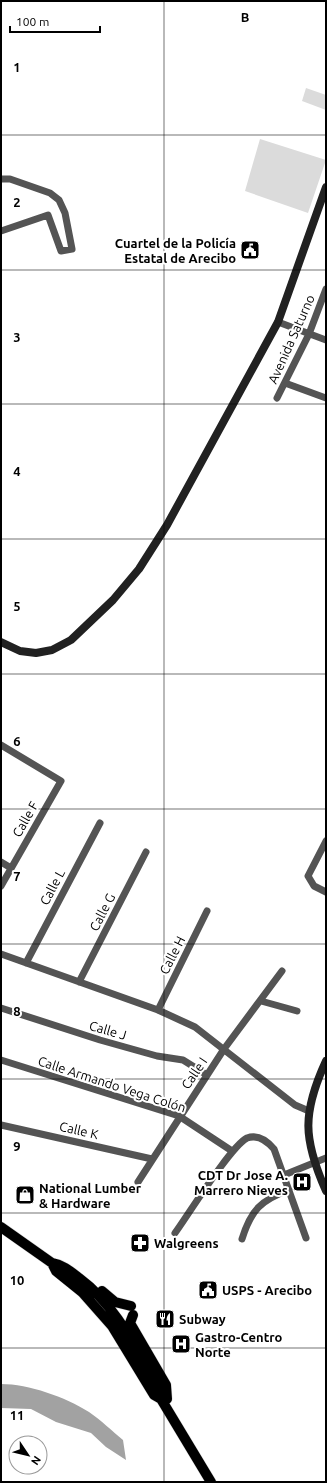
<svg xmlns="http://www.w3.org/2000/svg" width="327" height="1483" font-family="Ubuntu,sans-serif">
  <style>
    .green { fill: #dbdbdb }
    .water { fill: #a2a2a2 }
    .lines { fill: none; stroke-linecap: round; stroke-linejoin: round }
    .primary-casing { stroke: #dbdbdb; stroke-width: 11 }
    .street { stroke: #545454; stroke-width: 7 }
    .secondary { stroke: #212121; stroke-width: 8 }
    .primary { stroke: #000; stroke-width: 10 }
    .grid { fill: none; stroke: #000; stroke-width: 1; stroke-opacity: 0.55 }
    .labels { text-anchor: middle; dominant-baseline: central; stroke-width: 4; stroke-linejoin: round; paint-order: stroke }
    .poi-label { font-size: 13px; font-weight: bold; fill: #000; stroke: #fff; text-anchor: start }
    .street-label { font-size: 13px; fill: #000; stroke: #fff }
    .grid-label { font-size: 13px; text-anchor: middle; font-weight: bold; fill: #000; stroke: #fff; stroke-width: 4; stroke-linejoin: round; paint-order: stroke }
  </style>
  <rect width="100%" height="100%" fill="#fff"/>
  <path class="green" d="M306,88l20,7v15l-24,-9z
    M260,139l66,21 -18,53 -63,-22z"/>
  <path class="water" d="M1,1384c28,0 64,13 88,28 12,8 23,19 34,28l3,20 -20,-13 -15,-14 -35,-11 -25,-13 -30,-1z"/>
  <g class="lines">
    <defs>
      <path id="primary" d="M1,1227l51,36c11,2 18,8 27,15 39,29 57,72 81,113l1,8
        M52,1263l4,8 26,21 30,34 42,69 7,4 50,83
        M102,1291l13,11 16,4
        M133,1315l-3,8 36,62 1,14"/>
    </defs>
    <use href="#primary" class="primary-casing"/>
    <path class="street" d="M1,179h9l40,14 9,7 6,13 7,36 -11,2 -13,-36 -47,16
      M278,322l48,18
      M285,383l41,15
      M277,398l32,-64 17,-45
      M1,745l60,36 -60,105
      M326,841l-18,35 6,10 12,6
      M1,862l10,6
      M1,954l157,56 37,17 100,78 14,6
      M26,963l74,-140
      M79,982l67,-130
      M261,1001l36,10
      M1,1008l99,32 57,16 26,4 24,15
      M158,1010l49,-99
      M1,1060l178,56 53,35
      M1,1125l151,34
      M284,1175l42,-17
      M138,1182l86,-133 58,-78
      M175,1233c13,-18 56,-87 72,-95 11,-4 21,4 27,11l32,89
      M242,1239c9,-29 19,-39 47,-49"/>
    <path class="secondary" d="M1,642l19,9 16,2 16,-3 19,-10 42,-40 26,-31 28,-44 111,-203 48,-135
      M326,1061c-24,52 -23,78 0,130"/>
    <use href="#primary" class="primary"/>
  </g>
  <path class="grid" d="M164,1v1481M1,135h325M1,270h325M1,404h325M1,539h325M1,674h325M1,809h325M1,944h325M1,1079h325M1,1213h325M1,1348h325"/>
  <defs>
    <symbol id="civic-square" viewBox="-11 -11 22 22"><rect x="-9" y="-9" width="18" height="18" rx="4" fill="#000" stroke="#fff"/><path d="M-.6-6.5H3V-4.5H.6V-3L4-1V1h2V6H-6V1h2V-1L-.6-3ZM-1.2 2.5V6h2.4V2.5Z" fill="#fff"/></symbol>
    <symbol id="hospital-square" viewBox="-11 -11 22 22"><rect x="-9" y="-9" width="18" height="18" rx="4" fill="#000" stroke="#fff"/><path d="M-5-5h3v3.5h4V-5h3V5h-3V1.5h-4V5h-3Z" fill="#fff"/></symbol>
    <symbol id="shop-square" viewBox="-11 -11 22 22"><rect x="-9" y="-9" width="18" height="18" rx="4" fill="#000" stroke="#fff"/><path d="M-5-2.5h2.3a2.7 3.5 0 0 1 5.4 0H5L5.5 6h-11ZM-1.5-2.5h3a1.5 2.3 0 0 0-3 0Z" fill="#fff"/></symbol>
    <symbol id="pharmacy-square" viewBox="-11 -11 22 22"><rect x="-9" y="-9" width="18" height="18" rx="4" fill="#000" stroke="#fff"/><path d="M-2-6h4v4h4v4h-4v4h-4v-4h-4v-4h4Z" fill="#fff"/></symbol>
    <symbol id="restaurant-square" viewBox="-11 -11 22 22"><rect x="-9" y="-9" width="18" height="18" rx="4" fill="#000" stroke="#fff"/><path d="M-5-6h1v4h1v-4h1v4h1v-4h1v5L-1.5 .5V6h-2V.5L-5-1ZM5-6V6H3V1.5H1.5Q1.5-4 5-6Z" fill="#fff"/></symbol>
  </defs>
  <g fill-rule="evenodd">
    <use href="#civic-square" x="239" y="239" width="22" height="22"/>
    <use href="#hospital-square" x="291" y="1171" width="22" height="22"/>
    <use href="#shop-square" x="14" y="1184" width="22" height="22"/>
    <use href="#pharmacy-square" x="129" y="1232" width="22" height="22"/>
    <use href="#civic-square" x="197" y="1279" width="22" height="22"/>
    <use href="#restaurant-square" x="154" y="1308" width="22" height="22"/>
    <use href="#hospital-square" x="170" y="1333" width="22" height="22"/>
  </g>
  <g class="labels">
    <g class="poi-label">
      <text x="236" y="243" text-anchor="end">Cuartel de la Policía<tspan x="236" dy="15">Estatal de Arecibo</tspan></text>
      <text x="288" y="1175" text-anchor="end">CDT Dr Jose A.<tspan x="288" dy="15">Marrero Nieves</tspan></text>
      <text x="39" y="1188">National Lumber<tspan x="39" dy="15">&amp; Hardware</tspan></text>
      <text x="154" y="1243">Walgreens</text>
      <text x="222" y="1290">USPS - Arecibo</text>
      <text x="179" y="1319">Subway</text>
      <text x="195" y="1337">Gastro-Centro<tspan x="195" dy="15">Norte</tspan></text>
    </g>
    <g class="street-label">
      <text transform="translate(291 339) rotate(-66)">Avenida Saturno</text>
      <text transform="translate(25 819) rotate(-60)">Calle F</text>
      <text transform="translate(52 887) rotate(-62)">Calle L</text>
      <text transform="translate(102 912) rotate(-63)">Calle G</text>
      <text transform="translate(172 955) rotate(-63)">Calle H</text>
      <text transform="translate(108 1030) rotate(16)">Calle J</text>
      <text transform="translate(194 1073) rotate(-56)">Calle I</text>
      <text transform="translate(112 1084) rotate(18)">Calle Armando Vega Colón</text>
      <text transform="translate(79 1130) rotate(13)">Calle K</text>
    </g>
  </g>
  <g class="grid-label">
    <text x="245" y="22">B</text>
    <text x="17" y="72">1</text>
    <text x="17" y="207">2</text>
    <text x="17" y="342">3</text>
    <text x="17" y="476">4</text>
    <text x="17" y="611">5</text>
    <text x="17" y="746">6</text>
    <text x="17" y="881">7</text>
    <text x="17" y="1016">8</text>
    <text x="17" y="1151">9</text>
    <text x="17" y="1285">10</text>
    <text x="17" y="1420">11</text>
  </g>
  <rect width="327" height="1483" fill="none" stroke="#000000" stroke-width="4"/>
  <g transform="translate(28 1455) rotate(125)"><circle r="19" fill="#ffffff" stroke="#999999"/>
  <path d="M0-3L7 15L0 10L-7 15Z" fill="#000000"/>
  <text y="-6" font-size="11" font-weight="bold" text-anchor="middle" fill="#000000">N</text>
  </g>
  <path d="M10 26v6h90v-6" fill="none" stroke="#000000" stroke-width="2"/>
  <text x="16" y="26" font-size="12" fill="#000000" stroke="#ffffff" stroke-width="3" paint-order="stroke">100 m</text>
</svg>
